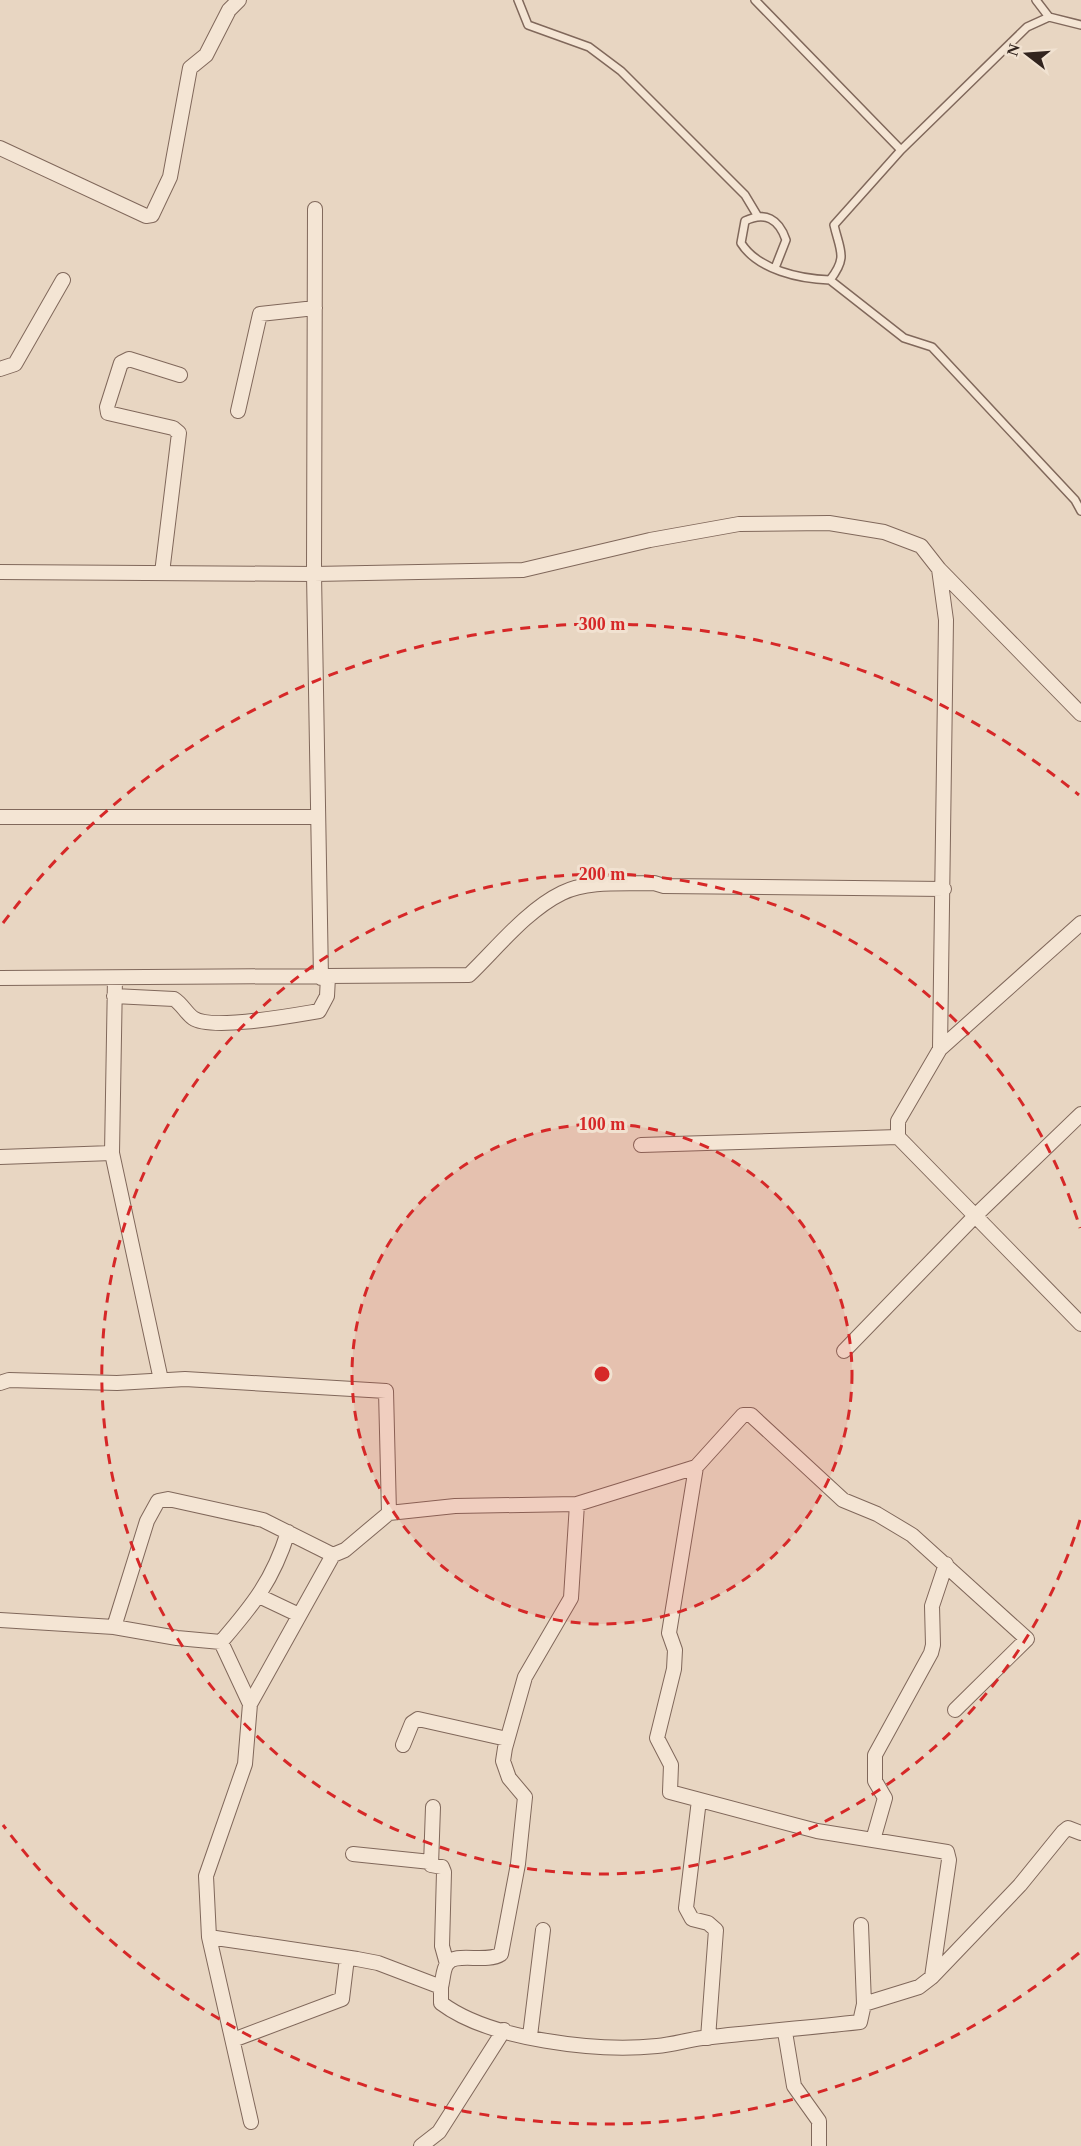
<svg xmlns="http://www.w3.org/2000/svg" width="1081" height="2146" font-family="Georgia,serif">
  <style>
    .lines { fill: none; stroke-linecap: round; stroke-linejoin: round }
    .lane-casing { stroke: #80685b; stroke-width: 10 }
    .street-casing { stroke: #80685b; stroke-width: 16 }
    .lane { stroke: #f4e5d4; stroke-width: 7 }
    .street { stroke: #f4e5d4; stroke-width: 14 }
    .ring { fill: none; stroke: #d62828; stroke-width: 3; stroke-dasharray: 10 8 }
    .centre { fill: #d62828; stroke: #f1e2d1; stroke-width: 3 }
    .ring-label { font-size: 18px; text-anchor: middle; font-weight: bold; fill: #d62828; stroke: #f1e2d1; stroke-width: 6; stroke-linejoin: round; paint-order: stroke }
  </style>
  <rect width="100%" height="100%" fill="#e8d6c2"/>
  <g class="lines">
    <defs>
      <path id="lane" d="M518,0l10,25 61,22 32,24 124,124 12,20
        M755,0l146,150
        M1036,0l13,17
        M775,268l11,-28c-7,-21 -21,-29 -41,-19l-4,22c17,27 59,36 89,37 18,-23 10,-29 4,-55l67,-75 126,-123 22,-10 32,8
        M830,280l74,58 28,9 143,153 6,11"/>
      <path id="street" d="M0,148l146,68 6,-1 18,-38 20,-109 16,-13 23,-45 10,-10
        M315,209l-1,365 7,404
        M0,369l15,-5 48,-84
        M238,411l22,-97 55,-6
        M939,569l142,145
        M0,572l314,2 209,-4 127,-30 89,-16 90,-1 55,9 37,14 18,23 7,51 -6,429
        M162,573l17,-140 -6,-5 -65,-15 -1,-6 14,-44 8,-4 51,16
        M0,817h318
        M1081,923l-141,126 -42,72v16l183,187
        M0,978l469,-3c28,-27 58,-65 93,-82 26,-13 64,-9 92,-10l10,3 280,3
        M115,978l-3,175 49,227
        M114,996l60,3c8,5 12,14 19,19 18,13 102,-3 126,-7l8,-15 1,-19
        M641,1145l257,-8
        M0,1157l112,-4
        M844,1351l131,-135 106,-102
        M0,1383l9,-3 108,3 68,-4 201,12 3,122
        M696,1467l-27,166 6,17 -1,19 -17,69 14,27 -1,27 147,39 130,21 2,8 -17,117
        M259,1596l40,19
        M0,1620l114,7 63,11 44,4 29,62 -5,60 -39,112 3,61 42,185
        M114,1627l33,-106 11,-20 10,-2 95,21 70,35
        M221,1642c32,-37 52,-62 67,-110
        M250,1704l83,-149 12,-5 44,-37 66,-7 122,-2 119,-37 47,-52h8l92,85 34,14 35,21 115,104 -72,71
        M403,1745l9,-22 6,-4 89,20
        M699,1800l-13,108 6,11 16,4 8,7 -8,108
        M433,1807l-2,58 11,2 2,5 -2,74 5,18
        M873,1840l12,-42 -10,-17v-26l56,-102 2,-8 -1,-39 14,-42
        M353,1854l78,8
        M861,1925l3,79
        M209,1937l148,22 21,4 63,24v16c49,37 156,49 216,43 15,-1 30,-6 45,-8 52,-6 105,-10 158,-16l4,-18 55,-17 13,-10 88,-92 43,-53 5,-4 13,5
        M441,1987c2,-7 2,-18 6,-23 8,-13 39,0 54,-10l17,-90 7,-67 -16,-19 -6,-17 2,-13 20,-71 46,-79 6,-94
        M785,2032l9,54 25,35v25
        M530,2036l13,-106
        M233,2040l109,-41 5,-41
        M421,2146l18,-14 65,-102"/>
    </defs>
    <use href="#lane" class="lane-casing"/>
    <use href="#street" class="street-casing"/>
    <use href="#lane" class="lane"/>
    <use href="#street" class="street"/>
  </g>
  <circle cx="602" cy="1374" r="250" fill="#d62828" fill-opacity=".12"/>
  <g class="ring">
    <circle cx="602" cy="1374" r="250"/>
    <path d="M1080 1520A500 500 0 1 1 1080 1228"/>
    <path d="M1079 1953A750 750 0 0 1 3 1825M3 923A750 750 0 0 1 1079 795"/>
  </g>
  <circle cx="602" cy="1374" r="9" class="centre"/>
  <g class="ring-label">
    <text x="602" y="630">300 m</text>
    <text x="602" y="880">200 m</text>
    <text x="602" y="1130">100 m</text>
  </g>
  <g transform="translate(1027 54) rotate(287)" stroke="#f1e2d1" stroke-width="4.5" paint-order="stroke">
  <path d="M0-4.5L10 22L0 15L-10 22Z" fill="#32241e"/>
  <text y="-9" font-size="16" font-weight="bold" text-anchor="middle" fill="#32241e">N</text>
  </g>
</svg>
